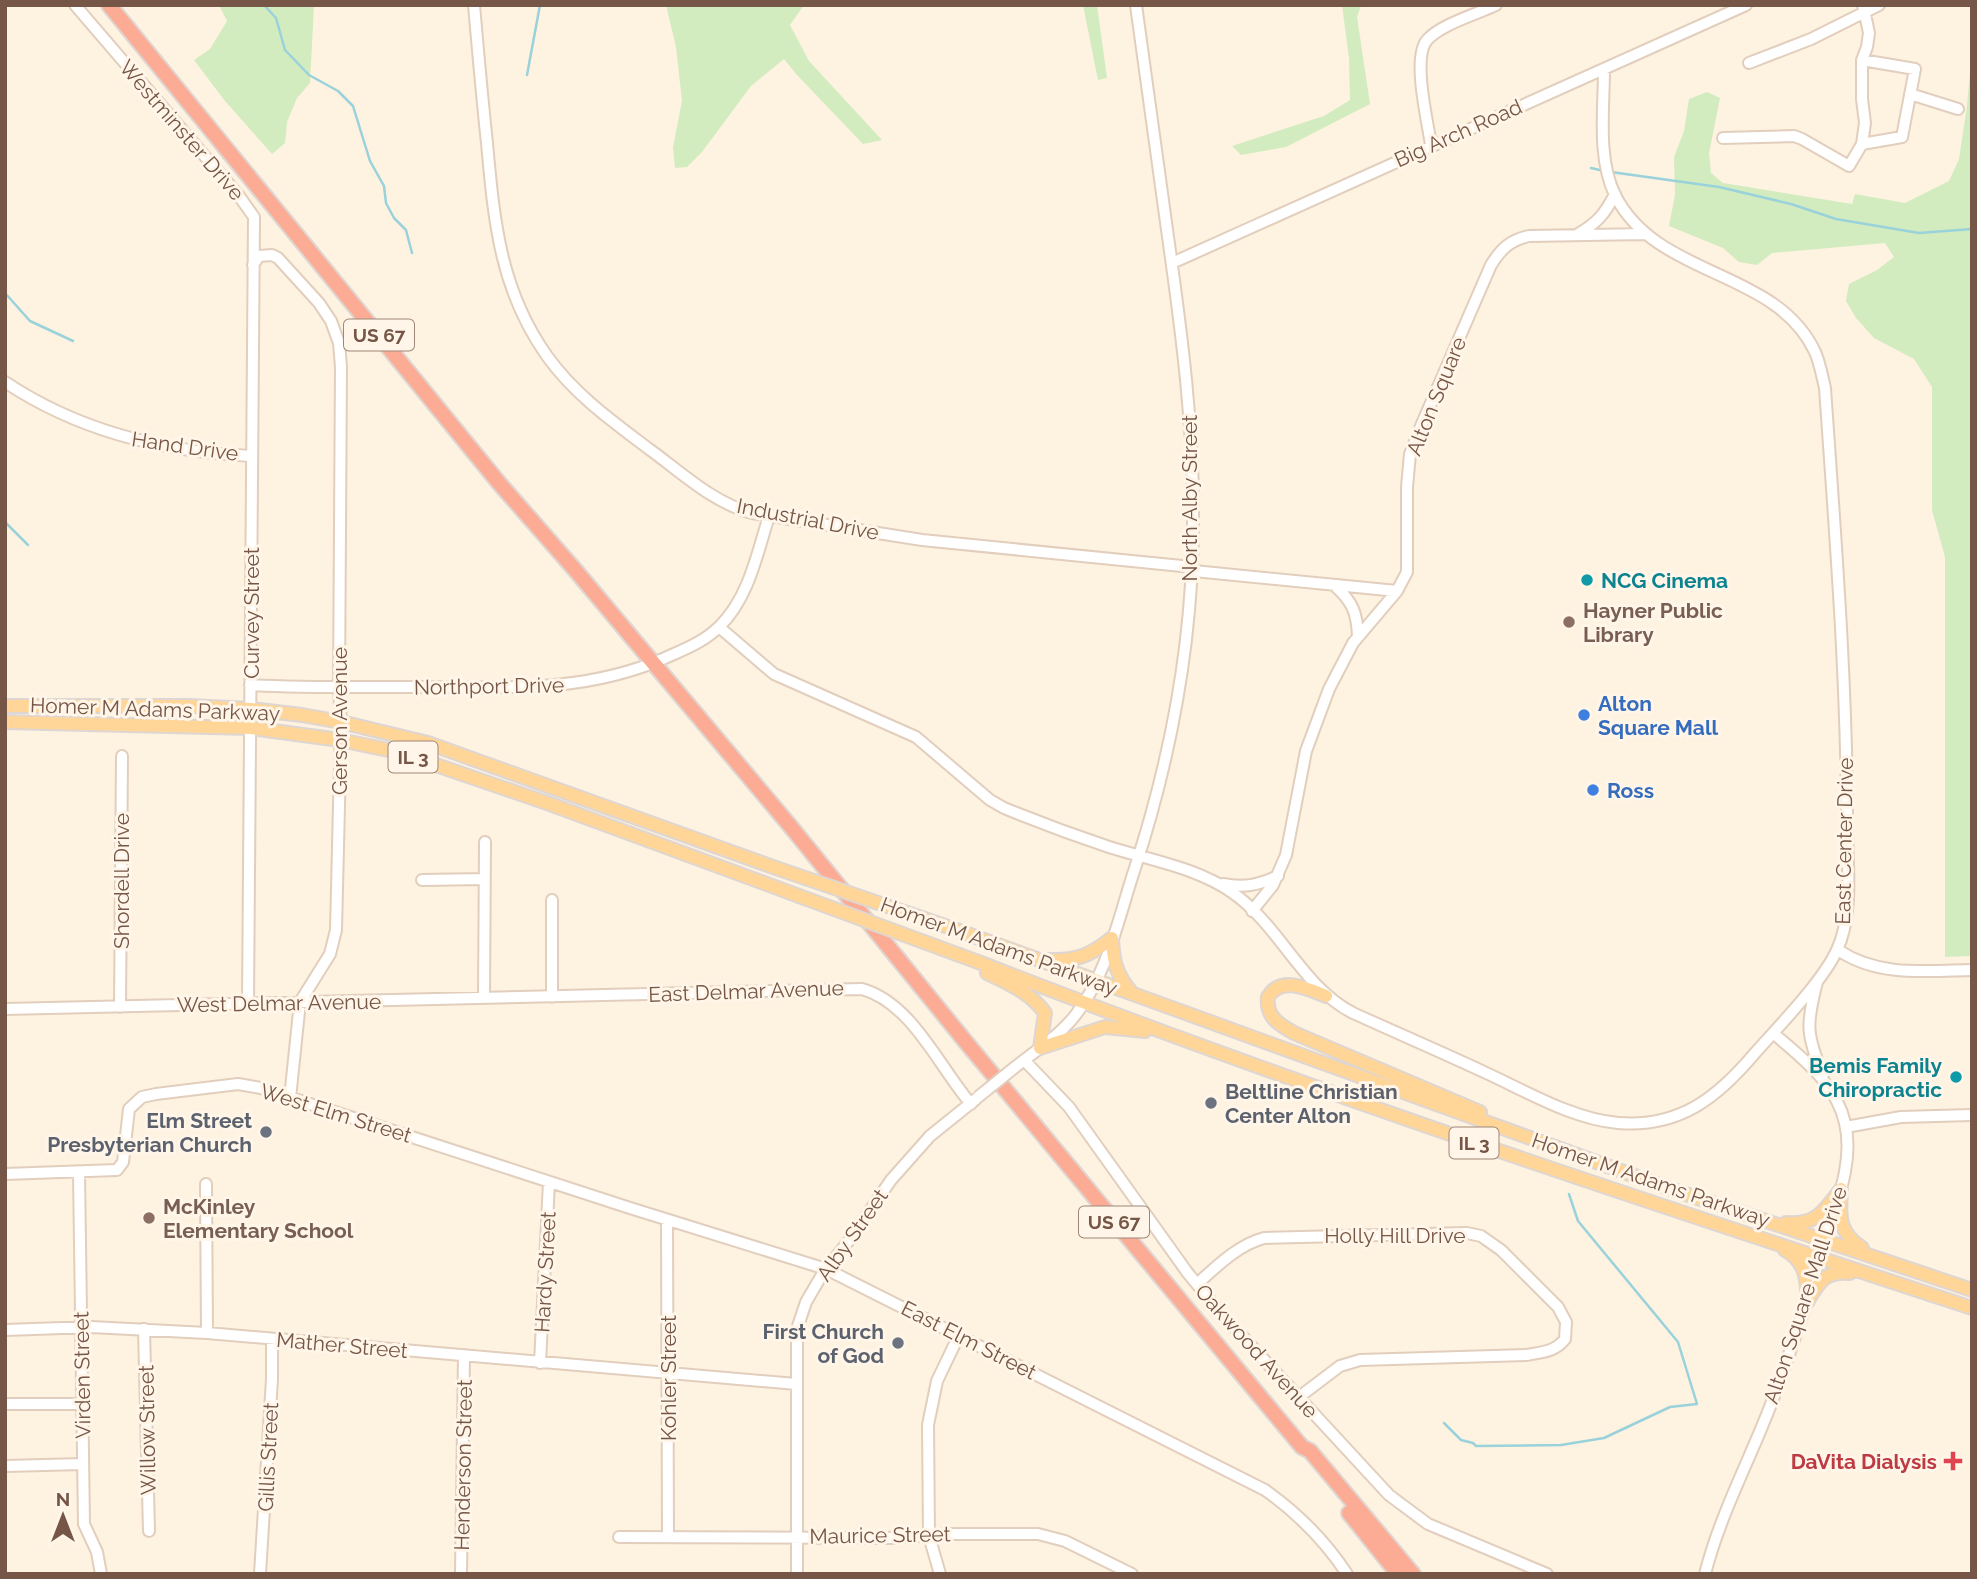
<svg xmlns="http://www.w3.org/2000/svg" width="1977" height="1579" font-family="Raleway,sans-serif">
  <style>
    .green { fill: #d2ecbf }
    .lines { fill: none; stroke-linecap: round; stroke-linejoin: round }
    .stream { stroke: #9ad2db; stroke-width: 2.5 }
    .minor-casing { stroke: #e2cebd; stroke-width: 14 }
    .major-casing { stroke: #ded6d3; stroke-width: 16 }
    .highway-casing { stroke: #ded6d3; stroke-width: 18 }
    .minor { stroke: #fff; stroke-width: 10 }
    .major { stroke: #ffd697; stroke-width: 12 }
    .highway { stroke: #fcac94; stroke-width: 14 }
    .minor-bridge-casing { stroke: #e2cebd; stroke-width: 14; stroke-linecap: butt }
    .major-bridge-casing { stroke: #ded6d3; stroke-width: 16; stroke-linecap: butt }
    .minor-bridge { stroke: #fff; stroke-width: 10 }
    .major-bridge { stroke: #ffd697; stroke-width: 12 }
    .culture-dot { fill: #0f9aa8; stroke: #fff6e9; stroke-width: 2.5 }
    .education-dot { fill: #8d6e63; stroke: #fff6e9; stroke-width: 2.5 }
    .shop-dot { fill: #3f7fe0; stroke: #fff6e9; stroke-width: 2.5 }
    .worship-dot { fill: #6b7280; stroke: #fff6e9; stroke-width: 2.5 }
    .health-dot { fill: #e0444e; stroke: #fff6e9; stroke-width: 2.5 }
    .labels { text-anchor: middle; dominant-baseline: central; stroke-width: 6; stroke-linejoin: round; paint-order: stroke }
    .shield { fill: #fff6e9; stroke: #9f8677; stroke-width: 2 }
    .shield-label { font-size: 19px; font-weight: bold; fill: #765646 }
    .street-label { font-size: 21px; fill: #765646; stroke: #fff6e9 }
    .culture-label { font-size: 21px; font-weight: bold; fill: #0d838f; stroke: #fff6e9; text-anchor: start }
    .education-label { font-size: 21px; font-weight: bold; fill: #785e54; stroke: #fff6e9; text-anchor: start }
    .shop-label { font-size: 21px; font-weight: bold; fill: #366cbe; stroke: #fff6e9; text-anchor: start }
    .worship-label { font-size: 21px; font-weight: bold; fill: #5b616d; stroke: #fff6e9; text-anchor: end }
    .health-label { font-size: 21px; font-weight: bold; fill: #be3a42; stroke: #fff6e9; text-anchor: end }
  </style>
  <rect width="100%" height="100%" fill="#fef2e1"/>
  <path class="green" d="M219,5h95l-4,78 -13,15 -10,24 -2,21 -13,11 -47,-53 -31,-41 16,-11 17,-28z
    M666,5h138l-14,20 19,36 73,79 -19,4 -66,-69 -13,-16 -33,27 -49,66 -15,15 -12,1 -2,-21 9,-46 -6,-54z
    M1083,5h14l10,73 -9,2z
    M1342,5h19l-4,12 13,87 -84,43 -45,8 -9,-9 92,-30 26,-16 -1,-42z
    M1972,47v909l-27,1v-400l-13,-47v-123l-18,-28 -40,-21 -18,-20 -10,-17 3,-17 28,-14 17,-13 -9,-14 -113,10 -15,12 -18,-3 -16,-14 -54,-22 6,-31 -1,-38 10,-26 5,-32 18,-7 13,6 -11,55 2,20 12,10 129,21 3,-10 50,9 44,-22 10,-22 8,-53z"/>
  <g class="lines">
    <path class="stream" d="M264,5l12,13 9,32 24,25 29,16 15,15 17,55 14,25 2,17 8,15 12,12 6,23
      M527,75l13,-70
      M1591,168l13,3
      M1611,172l108,15 72,17 45,15 83,14 53,-4
      M5,293l25,28 43,20
      M5,522l23,23
      M1444,1423l17,17 12,3 3,3 85,-1 43,-7 66,-31 27,-3 -19,-62 -100,-121 -9,-27"/>
    <defs>
      <path id="minor" d="M75,5l164,191 15,21 -6,786
        M474,5c4,46 8,92 13,138 7,78 13,147 60,213 27,38 65,65 102,93 32,23 64,54 103,64l170,27 270,27 2,4 203,20
        M1862,60l53,9 -13,68 -40,7
        M1749,63l62,-24 68,-34
        M1910,94l48,15
        M1723,138l71,-2 8,3 47,27 13,-22 3,-21 -3,-24v-39l5,-13 2,-14 -6,-28
        M1431,145c-3,-22 -20,-90 -3,-106 14,-15 49,-25 68,-34
        M1578,234c19,-11 27,-20 37,-40
        M1172,263l574,-258
        M253,265l6,-9 13,-1 6,3 41,45 12,18 8,22 2,24 -2,321 2,34 -5,208 -6,24 -30,48 -10,96
        M5,382c75,50 159,70 247,74
        M1334,585c18,16 23,27 24,51
        M719,627l55,47 142,63 74,63 14,8c34,14 69,27 105,39 41,13 89,21 124,46 47,33 69,94 120,120 44,20 88,39 131,59 42,19 88,47 134,51 62,5 100,-26 137,-70 24,-27 68,-72 82,-103 17,-37 10,-86 10,-125 0,-146 -12,-292 -22,-437 -3,-12 -5,-25 -10,-36 -39,-84 -158,-73 -200,-157 -18,-37 -11,-86 -11,-126
        M250,685c55,3 110,2 165,2 88,0 167,7 250,-29 20,-9 39,-16 55,-32 29,-29 37,-72 49,-110
        M422,880l62,-1
        M1223,884c22,4 35,1 55,-8
        M552,900v97
        M1252,911l21,-26 13,-30 20,-104 23,-62 24,-46 44,-52 10,-19v-85l3,-33 11,-28 70,-161c10,-16 19,-25 38,-29l116,-2
        M1838,950c40,27 87,21 134,20
        M1817,982c-11,42 -11,53 6,93
        M484,997l1,-155
        M120,1007l2,-251
        M5,1009l857,-20c50,14 77,78 109,115
        M1024,1060l45,47 118,165 32,39 170,184 39,29 119,50
        M1014,1068c21,-17 47,-33 63,-55 31,-41 42,-97 58,-145 36,-111 58,-229 58,-346 1,-94 -11,-186 -24,-278 -11,-80 -22,-159 -33,-239
        M1846,1127l55,-10 71,-2
        M79,1173l5,351 13,28 4,22
        M5,1174l112,-4 6,-8 6,-53 13,-12 14,-3 82,-10 23,4 369,120 196,61 439,221c31,22 61,52 82,84
        M206,1184l1,149
        M667,1220l1,317
        M1197,1284c20,-18 41,-39 67,-46l203,-5 14,3 20,14 57,57 8,15 -1,17c-10,13 -23,13 -38,16l-167,5 -20,6 -41,31
        M144,1329l5,202
        M5,1330l86,-3 116,6 589,51
        M540,1363l9,-181
        M5,1404h77
        M5,1466l78,-2
        M619,1537l269,1 65,-4h85l27,7 67,33
        M260,1574l12,-195v-40
        M461,1574l3,-219
        M797,1574v-232l1,-16 8,-24 17,-29 28,-35 40,-58 39,-44 46,-37
        M940,1574l-11,-38 -1,-111 9,-44 22,-46
        M1705,1574c13,-51 36,-97 56,-145 26,-62 46,-127 65,-192 11,-36 28,-75 19,-114 -9,-40 -43,-65 -72,-90"/>
      <path id="major" d="M5,706h183l63,3 51,6 39,7 87,21 348,125
        M5,722l246,6 89,12 58,12 149,51 252,93
        M954,929l711,258 307,103
        M1112,938c1,23 4,37 20,55
        M1048,960c28,1 42,-4 64,-22
        M981,963c326,127 658,236 991,345
        M987,973c22,11 43,19 58,40l-5,35
        M1326,996c-18,-7 -45,-21 -58,1 -2,20 10,27 26,36l186,79
        M1040,1048l65,-21 40,4
        M1841,1191c-2,26 -2,42 21,57
        M1786,1223c31,2 37,-11 55,-34
        M1785,1250c21,11 22,30 23,51
        M1808,1300c12,-19 17,-29 42,-27"/>
      <path id="highway" d="M109,5l390,478 77,88 215,256 174,214 337,406 8,4 103,123
        M1349,1513l49,61"/>
    </defs>
    <use href="#minor" class="minor-casing"/>
    <use href="#major" class="major-casing"/>
    <use href="#highway" class="highway-casing"/>
    <use href="#minor" class="minor"/>
    <use href="#major" class="major"/>
    <use href="#highway" class="highway"/>
    <defs>
      <path id="minor-bridge" d="M978,1097l36,-29"/>
      <path id="major-bridge" d="M776,868l178,61
        M799,896l182,67"/>
    </defs>
    <use href="#minor-bridge" class="minor-bridge-casing"/>
    <use href="#major-bridge" class="major-bridge-casing"/>
    <use href="#minor-bridge" class="minor-bridge"/>
    <use href="#major-bridge" class="major-bridge"/>
  </g>
  <g class="culture-dot">
    <circle cx="1587" cy="580" r="7"/>
    <circle cx="1956" cy="1077" r="7"/>
  </g>
  <g class="education-dot">
    <circle cx="1569" cy="622" r="7"/>
    <circle cx="149" cy="1218" r="7"/>
  </g>
  <g class="shop-dot">
    <circle cx="1584" cy="715" r="7"/>
    <circle cx="1593" cy="790" r="7"/>
  </g>
  <g class="worship-dot">
    <circle cx="1211" cy="1103" r="7"/>
    <circle cx="266" cy="1132" r="7"/>
    <circle cx="898" cy="1343" r="7"/>
  </g>
  <path class="health-dot" d="M1949.5 1450.5h7v7h7v7h-7v7h-7v-7h-7v-7h7z"/>
  <g class="labels">
    <g class="shield">
      <rect x="344" y="319.5" width="70" height="31" rx="5"/>
      <rect x="388.5" y="741.5" width="49" height="31" rx="5"/>
      <rect x="1449.5" y="1127.5" width="49" height="31" rx="5"/>
      <rect x="1079" y="1206.5" width="70" height="31" rx="5"/>
    </g>
    <g class="shield-label">
      <text x="379" y="335">US 67</text>
      <text x="413" y="757">IL 3</text>
      <text x="1474" y="1143">IL 3</text>
      <text x="1114" y="1222">US 67</text>
    </g>
    <g class="street-label">
      <text transform="translate(182 130) rotate(49)">Westminster Drive</text>
      <text transform="translate(1458 133) rotate(-24)">Big Arch Road</text>
      <text transform="translate(1436 396) rotate(-68)">Alton Square</text>
      <text transform="translate(185 446) rotate(8)">Hand Drive</text>
      <text transform="translate(1189 498) rotate(-90)">North Alby Street</text>
      <text transform="translate(808 519) rotate(11)">Industrial Drive</text>
      <text transform="translate(251 613) rotate(-90)">Curvey Street</text>
      <text transform="translate(489 686) rotate(-1)">Northport Drive</text>
      <text transform="translate(155 709) rotate(2)">Homer M Adams Parkway</text>
      <text transform="translate(339 721) rotate(-90)">Gerson Avenue</text>
      <text transform="translate(1844 841) rotate(-89)">East Center Drive</text>
      <text transform="translate(121 881) rotate(-90)">Shordell Drive</text>
      <text transform="translate(999 946) rotate(20)">Homer M Adams Parkway</text>
      <text transform="translate(746 991) rotate(-2)">East Delmar Avenue</text>
      <text transform="translate(279 1003) rotate(-1)">West Delmar Avenue</text>
      <text transform="translate(336 1113) rotate(17)">West Elm Street</text>
      <text transform="translate(1651 1180) rotate(19)">Homer M Adams Parkway</text>
      <text transform="translate(852 1235) rotate(-55)">Alby Street</text>
      <text x="1395" y="1235">Holly Hill Drive</text>
      <text transform="translate(545 1272) rotate(-87)">Hardy Street</text>
      <text transform="translate(1805 1295) rotate(-72)">Alton Square Mall Drive</text>
      <text transform="translate(969 1340) rotate(27)">East Elm Street</text>
      <text transform="translate(342 1345) rotate(5)">Mather Street</text>
      <text transform="translate(1257 1351) rotate(48)">Oakwood Avenue</text>
      <text transform="translate(82 1375) rotate(-91)">Virden Street</text>
      <text transform="translate(668 1378) rotate(-90)">Kohler Street</text>
      <text transform="translate(147 1430) rotate(-91)">Willow Street</text>
      <text transform="translate(268 1457) rotate(-87)">Gillis Street</text>
      <text transform="translate(463 1465) rotate(-89)">Henderson Street</text>
      <text transform="translate(880 1535) rotate(-1)">Maurice Street</text>
    </g>
    <g class="culture-label">
      <text x="1601" y="580">NCG Cinema</text>
      <text x="1942" y="1065" text-anchor="end">Bemis Family<tspan x="1942" dy="24">Chiropractic</tspan></text>
    </g>
    <g class="education-label">
      <text x="1583" y="610">Hayner Public<tspan x="1583" dy="24">Library</tspan></text>
      <text x="163" y="1206">McKinley<tspan x="163" dy="24">Elementary School</tspan></text>
    </g>
    <g class="shop-label">
      <text x="1598" y="703">Alton<tspan x="1598" dy="24">Square Mall</tspan></text>
      <text x="1607" y="790">Ross</text>
    </g>
    <g class="worship-label">
      <text x="1225" y="1091" text-anchor="start">Beltline Christian<tspan x="1225" dy="24">Center Alton</tspan></text>
      <text x="252" y="1120">Elm Street<tspan x="252" dy="24">Presbyterian Church</tspan></text>
      <text x="884" y="1331">First Church<tspan x="884" dy="24">of God</tspan></text>
    </g>
    <g class="health-label">
      <text x="1937" y="1461">DaVita Dialysis</text>
    </g>
  </g>
  <rect width="1977" height="1579" fill="none" stroke="#765646" stroke-width="14"/>
  <g transform="translate(63 1516)" stroke="#fff6e9" stroke-width="5" paint-order="stroke">
  <path d="M0-5L12 26L0 18L-12 26Z" fill="#765646"/>
  <text y="-10" font-size="19" font-weight="bold" text-anchor="middle" fill="#765646">N</text>
  </g>
</svg>
